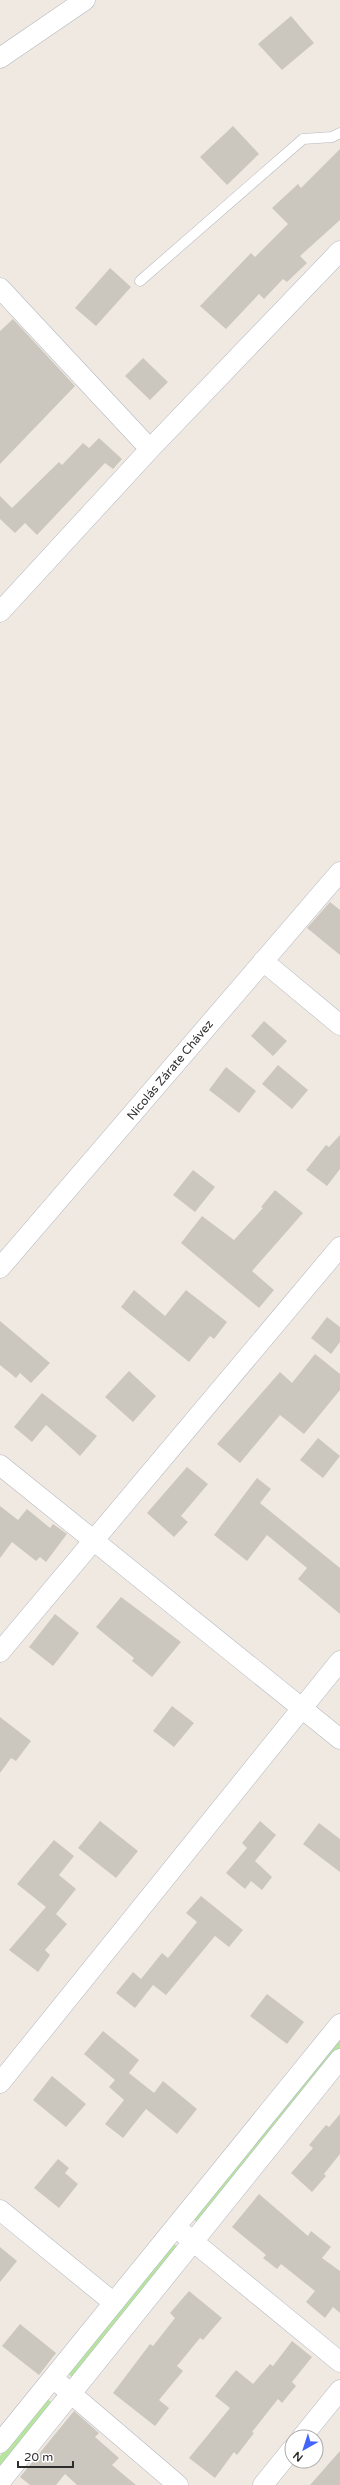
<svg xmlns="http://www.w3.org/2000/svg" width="340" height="2485" font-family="'Varela Round',sans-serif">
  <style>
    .green { fill: #b6e59e }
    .building { fill: #cbc7bf }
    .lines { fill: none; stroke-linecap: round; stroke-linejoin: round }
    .service-casing { stroke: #b4b7c1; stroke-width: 11 }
    .minor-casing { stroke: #b4b7c1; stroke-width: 21 }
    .service { stroke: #fff; stroke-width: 10 }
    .minor { stroke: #fff; stroke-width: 20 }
    .labels { text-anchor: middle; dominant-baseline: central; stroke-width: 4; stroke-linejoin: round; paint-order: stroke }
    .street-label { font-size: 12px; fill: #2e2e2e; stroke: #fff }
  </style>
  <rect width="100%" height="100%" fill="#efe9e1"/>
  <path class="green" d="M340,2036v15l-143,172 -4,-5z
    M173,2244l6,3 -107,131 -4,-5z
    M49,2400l3,3 -52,68v-15l45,-55z"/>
  <path class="building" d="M291,16l23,27 -32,27 -24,-26z
    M233,126l26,28 -32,31 -27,-28z
    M340,149v71l-40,36 7,7 -20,19 -4,-3 -19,20 -5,-5 -33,35 -26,-23 51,-53 4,4 33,-33 -16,-16 26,-24 3,4z
    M110,268l21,19 -35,39 -21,-18z
    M13,319l62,67 -75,78v-133z
    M143,358l25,24 -18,18 -25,-24z
    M99,438l23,21 -9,10 -8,-6 -68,72 -12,-12 -10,10 -15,-14v-23l12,12 47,-46 3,3 21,-22 6,5z
    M330,902l10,8v45l-33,-27z
    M264,1021l23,20 -14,15 -22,-20z
    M278,1065l30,25 -16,19 -30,-25z
    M226,1067l30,24 -17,22 -30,-23z
    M340,1135v34l-13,17 -21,-16 20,-25 3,2z
    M193,1170l22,17 -20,25 -22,-17z
    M275,1190l28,23 -51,58 22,19 -15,18 -78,-65 21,-27 32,24 29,-32 -2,-1z
    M134,1290l31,26 21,-26 41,32 -13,17 -4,-3 -21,26 -68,-55z
    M327,1317l13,10v15l-9,12 -20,-16z
    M0,1321l50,42 -19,20 -11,-10 -4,5 -16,-13z
    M315,1354l25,20v16l-36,44 -24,-19 -40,48 -23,-19 63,-72 12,11z
    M129,1371l27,25 -23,26 -28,-25z
    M42,1393l55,43 -17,20 -34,-31 -14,17 -18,-15z
    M318,1438l22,18 -17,22 -23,-18z
    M187,1467l21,17 -27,32 7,6 -14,15 -27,-24z
    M257,1478l14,11 -11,14 80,65v46l-42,-35 9,-11 -40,-33 -20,26 -33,-26z
    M0,1506l18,14 9,-11 23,19 3,-4 14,10 -21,28 -6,-5 -4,4 -24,-19 -12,16z
    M121,1597l60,45 -29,35 -20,-16 2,-3 -38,-31z
    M55,1614l24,19 -26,33 -24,-19z
    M172,1706l22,17 -20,24 -21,-16z
    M0,1717l31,24 -15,20 -5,-3 -11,15z
    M100,1821l38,30 -22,27 -38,-30z
    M260,1821l16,14 -21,26 17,16 -10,13 -11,-9 -6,8 -19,-16 21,-25 -5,-5z
    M319,1823l21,16v33l-37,-28z
    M54,1840l20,16 -15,19 17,14 -20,25 11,10 -22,26 5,5 -12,17 -29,-22 37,-43 -29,-23z
    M201,1896l42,34 -14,17 -14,-11 -49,59 -13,-10 -18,23 -19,-15 17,-21 8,7 21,-26 6,5 29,-36 -11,-9z
    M267,1994l37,28 -17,22 -37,-28z
    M103,2031l36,29 -10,13 25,20 9,-12 34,28 -20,25 -31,-25 -23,29 -18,-14 19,-24 -15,-13 6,-7 -31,-26z
    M52,2076l34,28 -20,23 -33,-27z
    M340,2114v40l-16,20 2,2 -14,16 -21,-19 22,-25 -4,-3 17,-20 3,2z
    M58,2159l11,9 -4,5 13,11 -19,24 -25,-20z
    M259,2194l49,42 3,-5 20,16 -9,11 18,13v42l-7,-6 -8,11 -19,-16 9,-11 -34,-27 -4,5 -14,-11 3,-3 -34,-28z
    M0,2247l17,14 -17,21z
    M189,2291l33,27 -19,22 -3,-2 -23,28 6,5 -24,29 10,8 -14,18 -42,-33 37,-49 3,2 22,-28 -5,-5z
    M20,2324l36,29 -17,22 -37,-29z
    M292,2341l20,16 -20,25 4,4 -14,17 -4,-4 -26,33 2,1 -17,22 -3,-3 -19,26 -26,-20 41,-50 -15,-12 21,-26 17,14 17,-20 3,2z
    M74,2411l25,22 -4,4 24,21 -7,7 24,20h-59l-12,-11 -9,11h-26l-10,-8z
    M340,2451v34h-30z"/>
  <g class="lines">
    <defs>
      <path id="service" d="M140,281l163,-142 29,-2 8,-4"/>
      <path id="minor" d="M0,58l85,-58
        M0,288l150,161
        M0,612l150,-163 190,-198
        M263,961l77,64
        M0,1268l340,-396
        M0,1465l340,274
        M0,1652l340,-405
        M0,2083l340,-422
        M0,2210l114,93
        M184,2234l156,128
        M61,2385l117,100
        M302,2437l38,-47
        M0,2443l340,-419
        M0,2482l340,-423
        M263,2485l29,-36"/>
    </defs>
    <use href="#service" class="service-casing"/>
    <use href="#minor" class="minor-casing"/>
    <use href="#service" class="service"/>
    <use href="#minor" class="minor"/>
  </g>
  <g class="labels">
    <g class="street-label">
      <text transform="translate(170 1070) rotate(-50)">Nicolás Zárate Chávez</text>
    </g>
  </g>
  <g transform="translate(304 2449) rotate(219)"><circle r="19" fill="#ffffff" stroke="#ababab"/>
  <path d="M0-3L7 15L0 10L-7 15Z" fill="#4264fb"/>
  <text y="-6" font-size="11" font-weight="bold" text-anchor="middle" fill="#2e2e2e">N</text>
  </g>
  <path d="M18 2461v6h55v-6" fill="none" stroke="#2e2e2e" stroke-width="2"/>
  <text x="24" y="2461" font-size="12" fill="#2e2e2e" stroke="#ffffff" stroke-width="3" paint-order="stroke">20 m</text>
</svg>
